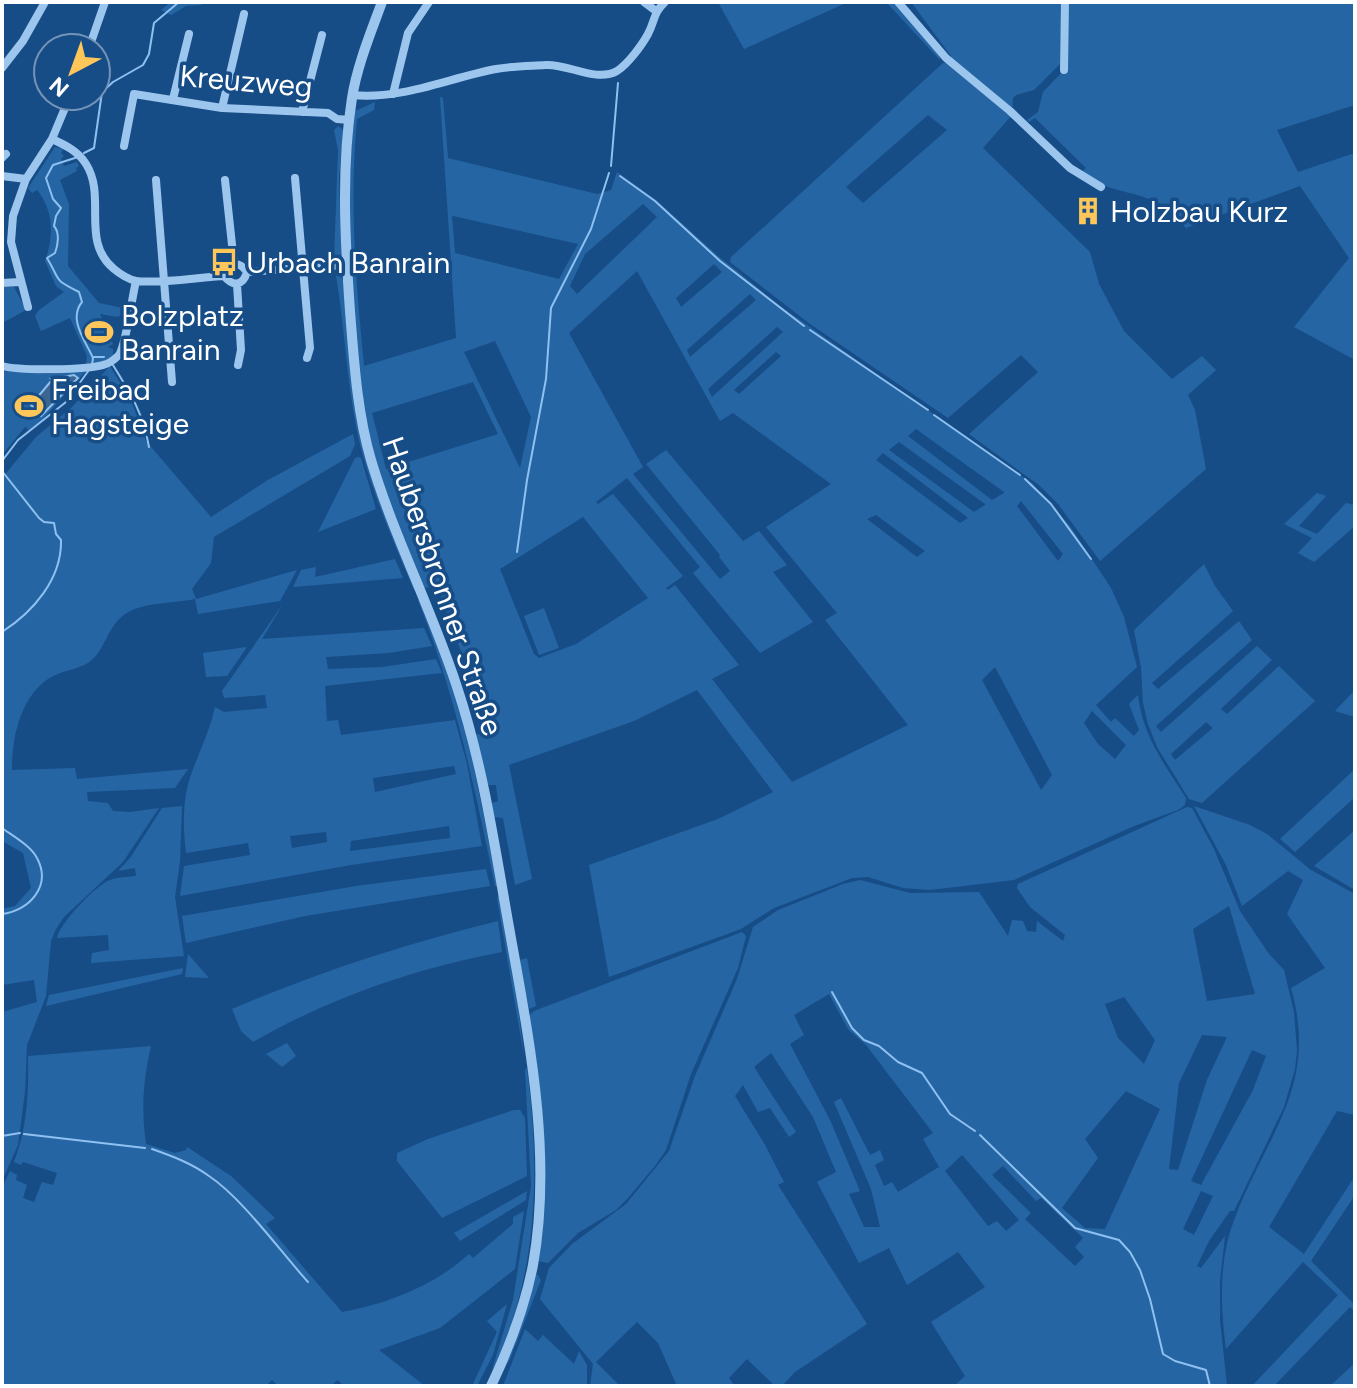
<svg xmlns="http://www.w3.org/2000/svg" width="1357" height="1388" font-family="Figtree,sans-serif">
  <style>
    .green { fill: #2665a4; fill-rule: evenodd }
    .water { fill: #3c6590; stroke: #8fc1f0; stroke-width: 2 }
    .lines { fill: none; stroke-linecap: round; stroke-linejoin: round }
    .stream { stroke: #8fc1f0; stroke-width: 2 }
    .minor { stroke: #9dc6ee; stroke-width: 8 }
    .tertiary { stroke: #9dc6ee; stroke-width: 10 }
    .labels { text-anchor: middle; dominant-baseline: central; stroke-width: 7; stroke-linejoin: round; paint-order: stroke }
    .street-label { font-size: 30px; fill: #fff; stroke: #174d87 }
    .poi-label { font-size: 30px; fill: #fff; stroke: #174d87; text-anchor: start }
  </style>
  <rect width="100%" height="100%" fill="#174d87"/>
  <path class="green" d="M171,2h30l1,3 -16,1 -15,9 -10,-5z
    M718,2h130l-104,47z
    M886,2h8l45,53 1,5z
    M911,2h151l-2,62 -26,26 -18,5 -3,3 -1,17 -29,33 107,104 9,32 25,47 48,48 30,-23 14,14 -28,25 7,15 11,59 -106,92 -42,-57 -18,-18 -71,-52 69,-62 -17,-17 -73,63 -138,-94 -80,-62 1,-5 212,-194h6l2,-7zM928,115l19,15 -84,73 -17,-16z
    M1067,2h288v103l-78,25 21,42 57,-19v207l-61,-33 55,-69 -49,-72 -114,42c-7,-7 -14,-17 -22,-22 -26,-16 -58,-13 -83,-33l5,-5 -51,-50 -6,4 -2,-2 11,-8 5,-20 24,-25z
    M440,97l3,1 5,60 149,36 14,-4 6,-18 39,28 62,56 62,50 253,178 37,42 41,62 13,29 13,50 -41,38 15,17 4,-4 19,18 5,-6 -10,-26 9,-9c4,40 27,70 48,103l-1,7 -7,5 -44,16 -120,54 -84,10 -27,-2 -35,-11 -16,1 -78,30 -33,21 -132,48 -20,-112 129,-46 55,-27 -76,-102 -63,31 -125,44 23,114 -17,6 -12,-67 -11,-1 -3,-13 9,-3 -2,-16h-11l-11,-49 10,-5 -13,-52 -34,-93 -13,2c-19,-45 -39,-89 -51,-137 -12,-48 -16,-96 -20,-145 -5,-68 -6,-127 2,-195l20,-9 -1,8 -17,9c-8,83 -1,164 7,247l92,-28zM643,204l14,13 -80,77 -7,-8 15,-32zM452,216h1l125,28 -19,35 -104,-26zM714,264l8,8 -41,35 -5,-9zM637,271l83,150 13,-8 98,71 -65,43 71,86 -12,7 83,105 -116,57 -80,-103 27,-14 -64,-80 -7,5 -2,-2 17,-12 -70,-82 -15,10 -2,-2 31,-24 73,89 -7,6 67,80 53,-31 -40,-50 14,-7 -28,-34 -16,10 -77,-91 -20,14 74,91 -1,2 11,14 -10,8 -87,-105 10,-7 -74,-134zM750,294l6,6 -66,57 -3,-7zM777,327l6,5 -71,65 -4,-8zM495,341l36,76 -11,51 -56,-116zM776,352l5,4 -42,38 -5,-4zM473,382l25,52 -112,35 -14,-56zM916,429l88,63v1l-12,7 -84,-64zM899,442l86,62v1l-11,7 -85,-62zM883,453l84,64 1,1 -8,5 -84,-63zM1021,501l42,53 -5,7 -41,-55zM876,515l49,36 -8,6 -50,-38zM583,517l65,81 -72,46 -37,14 -5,-4 -34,-85zM995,667l57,108 -11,15 -59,-110zM1092,711l34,34 -11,14 -17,-15 -14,-21z
    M338,126l6,4 -5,47 2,69v8l-7,6 4,-110 -4,-20z
    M55,147l8,2 -2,4 3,3 -3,3 3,7 13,-4 2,4 -3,2 1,3 -17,9 9,24 -1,62 31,37 24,5 -2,7 -4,2 -17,-3 13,30 -5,3 5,2v7l-7,5 -20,3 1,-8 -17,-38 -29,13 -6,-15 4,-6 25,-18 -8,-6 -11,-25c9,-25 9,-50 -8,-71l-5,3 -4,-5z
    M338,270l6,13 14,131 59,177 -3,-1c-19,-45 -39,-90 -52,-138 -15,-57 -16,-118 -26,-176z
    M2,287h12l12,23 -22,12z
    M110,366l22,37 14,38 65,76 57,-37 85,-46 2,10 -5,12 -136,81 -3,26 -19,26 4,10 101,-29 -17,31 -82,13 -3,-15c-27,6 -63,1 -80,25 -10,13 -14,32 -29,40 -11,6 -24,7 -35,13 -31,19 -39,60 -39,93l63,-2 2,11 111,-10 -13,19 -88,4 1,9 20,2 5,8 17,1 29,-4 -36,54 -59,55 -8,12 -5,12 -5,55 -19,49 -2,47 -7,53 -16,36v-169l35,-10 -3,-22 -32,5v-76l13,-3 16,-18 -8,-35 -21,-12v-363l34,-41 36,-30z
    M2,371l46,3 38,-3 -43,48 -14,11 -4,-3 -23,28z
    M358,457l3,1 15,51 -58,23 37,-74z
    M1317,493l9,3 -27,30 18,8 29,-31 9,2v21l-41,36 -16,-9 14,-15 -28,-14z
    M395,559l8,19 -110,9 8,-17 15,-3 -1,10z
    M1204,564l11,22 18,25 -81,72 6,6 81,-68 13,19 -96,86 5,6 96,-86 15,14 -51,49 6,5 52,-48 36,35 -113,102 -13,-4 -32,-52 -9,-23 -5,-21 -2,-36 -7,-37zM1206,722l7,6 -38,32 -4,-6z
    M420,598l35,95 14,50 29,144 -3,-1c-21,-101 -39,-189 -77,-286z
    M283,604l-21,35 162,-11 8,18 -43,7 -63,4 2,12 54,-2 54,-8 6,14 -117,13 2,35 11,-1 3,15 114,-15 12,44 15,82 -131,19 -171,31 4,-30 66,-11 -2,-12 -62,10c-3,-25 -4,-56 6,-81 8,-22 18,-42 23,-65l9,5 43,-4 -2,-13 -41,3 -2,-7zM454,766l2,8 -81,18 -2,-14zM449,826l1,12 -100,13 1,-10zM326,832l1,10 -35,6 -2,-12z
    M544,608l15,40 -20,7 -15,-39z
    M247,647l-20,29 -21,1 -3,-24z
    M1355,690v27l-20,-6z
    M1355,769v28l-60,55 -15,-13z
    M182,806l-2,55 -5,36 9,59 -93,7 1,-10 17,-3 -1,-15 -51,3c2,-14 39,-53 53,-58 7,-3 18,-3 26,-4l-1,-8 -17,3 12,-13 32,-50z
    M1194,806l56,19 17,9 44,36 44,24v221l-18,-4 -68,116 35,27 51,-78v19l-44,66 44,44v6l-5,-4 -76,79h-22l86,-91 -35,-33 -77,87c-5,-37 -7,-80 4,-117 29,-90 91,-140 61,-244l34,-20 -38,-54 16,-34 -15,-9 -46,35 -16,-41z
    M1187,807l5,1 22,41 26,62 29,43 15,16 10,42 3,39 -2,18 -11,38 -50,104h-4l-21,30 -12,25 4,2 24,-32 -5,45v39l7,66h-273l11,-10 -34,-54 54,-35 -27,-35 -51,33 -18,-37 -30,15 -42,-81 19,-10 -23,-55 -42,-64 -17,14 42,65 -7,5 -19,-29 -12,4 -15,-27 -8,11 30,49 19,37 -6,3 89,139 -72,48 -13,14h-7l-28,-27 -18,19 6,8h-58l-19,-43 -21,-21 -41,40 24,24h-30l3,-22 -53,-65 9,-31 23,-24 54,-40 43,-53 26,-75 42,-97 16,-52 25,-17 65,-26 17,-4 50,13 69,-1 29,44 4,-16 11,1 4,10 9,1 1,-11 26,20 2,-6 -35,-28 -13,-19 1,-4zM1229,906l26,88 -48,7 -14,-72zM829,994l19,35 18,16 67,88 -10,6 16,28 -41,25 -6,-10 -8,4 -9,-21 9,-5 -4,-10 -10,5 -29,-57 -7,4 37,87 9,38h-16l-15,-33 11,-3 -30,-71 -40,-76 14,-9 -10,-20zM1124,997l31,43 -11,24 -26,-26 -13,-34zM1202,1035l25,2 -20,43 -29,90 -9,-1 10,-86zM1252,1050l14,6 -13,34 -52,95 -10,-4zM1126,1091l34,18 -55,120 -20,-1 -23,-20 36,-50 -13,-19zM962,1155l57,65 -13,11 -9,-10 -9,5 -43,-55zM1003,1166l33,35 5,-3 42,40 -8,9 9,10 -9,9 -50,-47 6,-6 -39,-38zM1201,1191l12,5 -19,39 -11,-6z
    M1355,830v60l-41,-24z
    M486,869l4,17 -185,30 -119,27 -4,-27 174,-30z
    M499,894l16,87 9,75 -27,-158z
    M498,921l4,31c-86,16 -173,46 -249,90l-12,-11 -9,-22c86,-37 174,-65 266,-88z
    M742,932l4,4 -8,32 -47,106 -25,76 -11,16 -27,32 -12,12 -38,23 -30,30 -10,-2 3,-41 -14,-203 7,-6z
    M188,954l21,24 -24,-1z
    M527,958l9,48 -7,3 -10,-49z
    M183,968l-1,6 -136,32 3,-11z
    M287,1043l9,13 -14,11 -16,-13z
    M151,1046c-8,36 -10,61 -5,98l29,9 11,-3 1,-3 44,29 44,42 -9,6 76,88c45,-8 92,-26 127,-58l4,4 40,-34v-7l11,-6 -9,58 -75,59 -61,22 46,36h-82l-5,-6 -5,4 2,2h-57l-6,-6 -6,6h-264v-199l8,-16 7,4 -1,5 11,5 -4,13 11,4 8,-20 11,3 4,-12 -34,-11 -2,3 -7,-3c13,-34 15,-70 14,-106z
    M527,1068c11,86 12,168 -14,251 -4,16 -11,39 -21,51l21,-70 18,-114 -6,-116z
    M514,1110h6l5,8 2,58 -85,42 -45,-57v-8l31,-14z
    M527,1191l-1,9 -66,41 -6,-8z
    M537,1274l4,6 -31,79 -8,14 31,-96z
    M507,1304l-14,51 -16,31h-5l25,-54 -10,-11z
    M525,1329l13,12 5,-6 31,29 5,-13 8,14v21h-84z
    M1355,1363v22l-25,1z"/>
  <path class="water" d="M74,375l4,3 -37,38 -10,-11 21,-25 -1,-1z"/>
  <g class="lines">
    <path class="stream" d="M84,153l10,-5 8,-56 11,-10 30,-17 6,-11 5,-31 25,-21
      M78,157l-25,8 -7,13 7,21 8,9 -5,8 -2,10c6,7 4,19 1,27l-8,5c15,25 5,20 32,34l3,10c-14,17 3,38 11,56l-1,7
      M611,166l7,-83
      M620,176l35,25 65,60 84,65
      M810,330l118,80
      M94,357h10
      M113,365c18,29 30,48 36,82
      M934,415l86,60
      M2,461l16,-21 48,-38 23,-32
      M2,471l37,47 5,4 10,1 2,11 5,6c1,39 -28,72 -59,92
      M1025,479l26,25 40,55
      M517,552l10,-72 19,-101 5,-71 40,-79 18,-56
      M2,828c11,8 29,18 35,30 15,28 -8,53 -35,56
      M832,992l20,36 12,12 15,6 19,16 24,11 28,41 25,17
      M24,1134l121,14
      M980,1135l95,93 44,12 11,12 10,18 10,29 13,55 12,7 31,9 4,16
      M2,1136l18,-3
      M152,1149c20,7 39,14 57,27 33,22 71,75 99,106"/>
    <path class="minor" d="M644,2l12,9
      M898,2l48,56 64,53 60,57 31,19
      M89,48l16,-46
      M2,68l21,-27 22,-39
      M1064,70l1,-68
      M393,94l15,-61 21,-31
      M352,95c50,5 96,-17 144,-26 16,-3 33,-3 49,-4 22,-2 51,18 72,6 11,-7 25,-26 31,-37 7,-13 5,-21 17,-32
      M173,99l16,-65
      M222,108l22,-94
      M302,112l20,-77
      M52,139c13,6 26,12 34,25 21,33 -6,77 28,105 6,5 14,10 22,12 21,3 65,-4 88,-5 9,11 19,10 23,-4
      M124,146l10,-52 88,14 106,5 9,6 13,1
      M2,158l4,-4
      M2,176l24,3
      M295,178l15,170 -3,10
      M156,180l16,202
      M225,180l9,83
      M224,276l5,-10c8,-4 13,-1 18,6l100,-7
      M2,283l18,-1
      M237,284l4,66 -3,15
      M28,307l-17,-65 2,-26 13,-37 26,-40 18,-43
      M2,366c18,5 84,4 101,-1 5,-1 12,-6 16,-10 7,-10 13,-58 17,-74"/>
    <path class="tertiary" d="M382,2c-11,30 -25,64 -30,96 -11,70 -7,143 -2,213 4,50 7,101 21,149 23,77 61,150 86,227 24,72 36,148 49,223 20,115 48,238 27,355 -8,41 -24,83 -42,121"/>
  </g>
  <defs>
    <symbol id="building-bare" viewBox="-9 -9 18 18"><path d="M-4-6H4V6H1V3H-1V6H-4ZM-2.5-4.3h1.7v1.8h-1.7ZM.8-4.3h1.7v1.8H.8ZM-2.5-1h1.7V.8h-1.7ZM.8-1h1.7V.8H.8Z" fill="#ffc75a" stroke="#174d87" stroke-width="2.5" paint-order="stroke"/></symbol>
    <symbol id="bus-bare" viewBox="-9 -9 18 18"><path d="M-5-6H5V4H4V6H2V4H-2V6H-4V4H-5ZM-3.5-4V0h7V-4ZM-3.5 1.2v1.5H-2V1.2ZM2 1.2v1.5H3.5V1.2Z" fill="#ffc75a" stroke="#174d87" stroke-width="2.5" paint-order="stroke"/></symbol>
    <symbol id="stadium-bare" viewBox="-9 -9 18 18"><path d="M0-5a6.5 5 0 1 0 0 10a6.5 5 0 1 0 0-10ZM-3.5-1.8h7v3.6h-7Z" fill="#ffc75a" stroke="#174d87" stroke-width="2.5" paint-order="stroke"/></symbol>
  </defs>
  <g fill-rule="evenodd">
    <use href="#building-bare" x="1068" y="191" width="40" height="40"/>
    <use href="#bus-bare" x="204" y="242" width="40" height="40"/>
    <use href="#stadium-bare" x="79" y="312" width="40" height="40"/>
    <use href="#stadium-bare" x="9" y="386" width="40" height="40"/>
  </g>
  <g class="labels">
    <g class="street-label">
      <text transform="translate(246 81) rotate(5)">Kreuzweg</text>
      <text transform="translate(443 586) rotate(71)">Haubersbronner Straße</text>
    </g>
    <g class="poi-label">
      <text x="1110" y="211">Holzbau Kurz</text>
      <text x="246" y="262">Urbach Banrain</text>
      <text x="121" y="315">Bolzplatz<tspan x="121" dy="34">Banrain</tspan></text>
      <text x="51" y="389">Freibad<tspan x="51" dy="34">Hagsteige</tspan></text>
    </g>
  </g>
  <rect width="1357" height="1388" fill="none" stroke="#ffffff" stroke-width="8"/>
  <g transform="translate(72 72) rotate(221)"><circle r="38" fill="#174d87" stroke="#7494b7" stroke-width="2"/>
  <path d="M0-6L14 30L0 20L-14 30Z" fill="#ffc75a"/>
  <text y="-12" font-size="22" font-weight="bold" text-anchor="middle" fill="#ffffff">N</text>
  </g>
</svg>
